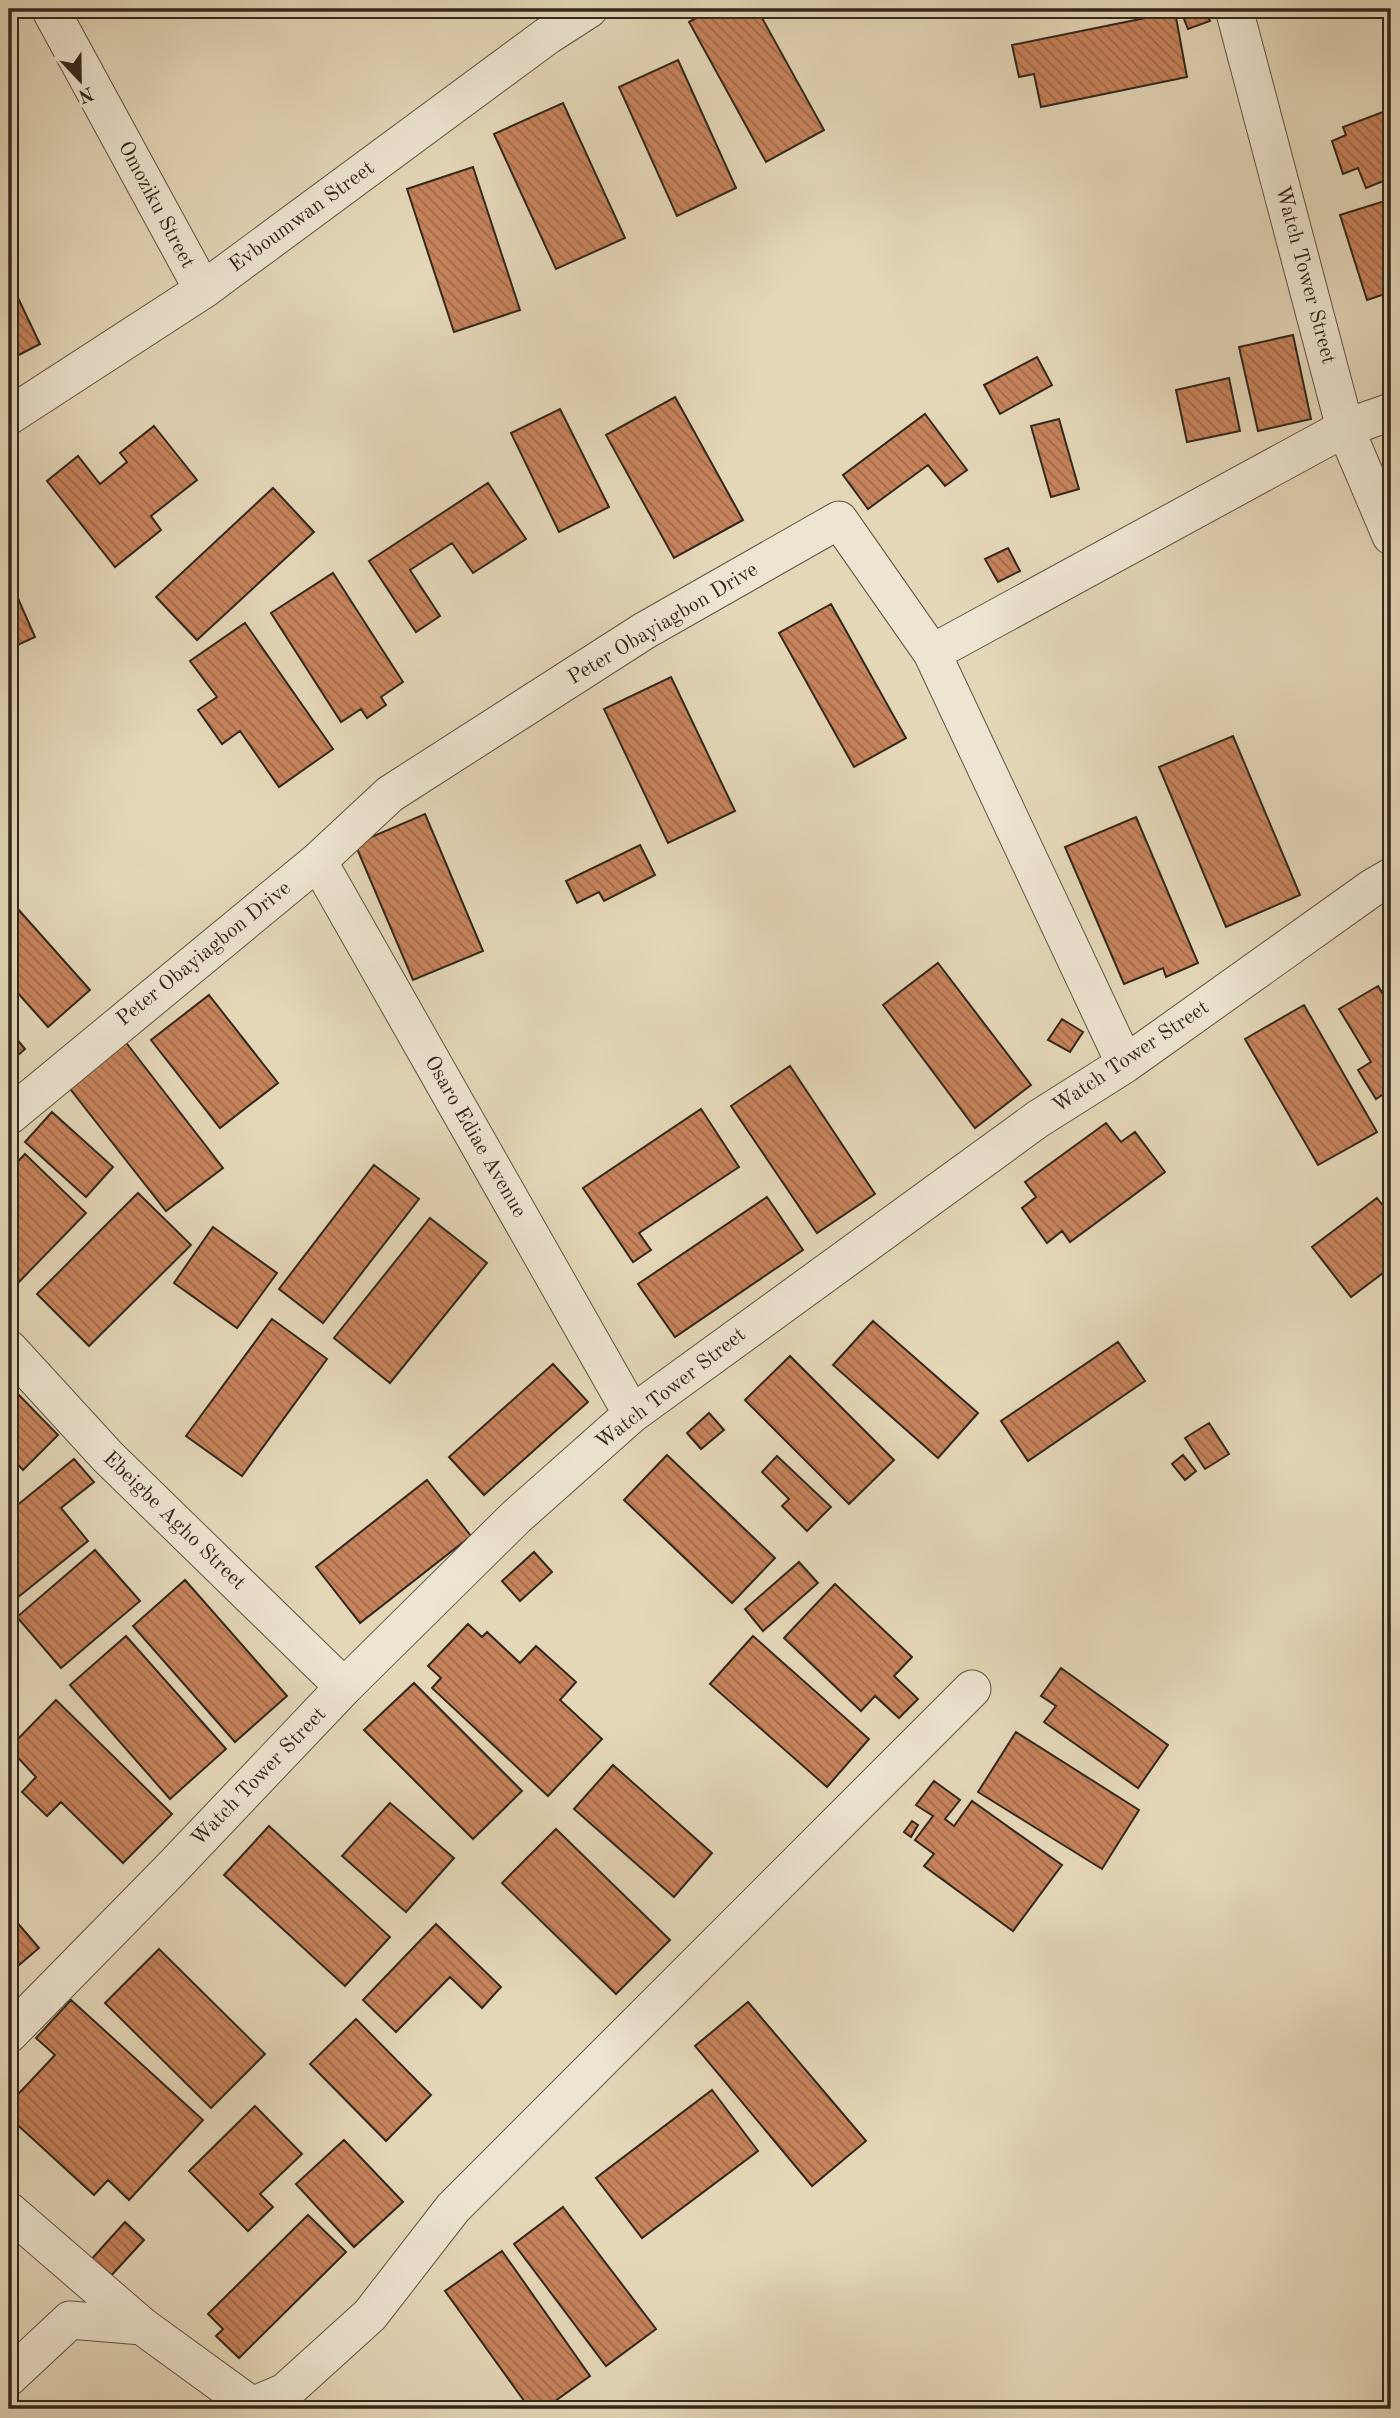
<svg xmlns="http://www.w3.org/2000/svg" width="1400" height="2418" font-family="'Old Standard TT',serif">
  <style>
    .building { fill: url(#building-back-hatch); stroke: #33281d; stroke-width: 2 }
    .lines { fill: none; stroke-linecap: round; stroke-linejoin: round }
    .street-casing { stroke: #5f5444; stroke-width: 39 }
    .street { stroke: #ede5d1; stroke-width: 37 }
    .labels { text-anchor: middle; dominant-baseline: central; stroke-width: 5; stroke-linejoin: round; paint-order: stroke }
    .street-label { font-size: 21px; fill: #33281d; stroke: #ede5d1 }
  </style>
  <defs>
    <pattern id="building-back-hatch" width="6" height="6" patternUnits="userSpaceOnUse" patternTransform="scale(1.75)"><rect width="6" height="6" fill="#c7835c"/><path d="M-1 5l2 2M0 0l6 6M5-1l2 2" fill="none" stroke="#a26b4b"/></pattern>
  </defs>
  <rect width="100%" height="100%" fill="#e4d7b8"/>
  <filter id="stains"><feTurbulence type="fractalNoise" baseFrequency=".00286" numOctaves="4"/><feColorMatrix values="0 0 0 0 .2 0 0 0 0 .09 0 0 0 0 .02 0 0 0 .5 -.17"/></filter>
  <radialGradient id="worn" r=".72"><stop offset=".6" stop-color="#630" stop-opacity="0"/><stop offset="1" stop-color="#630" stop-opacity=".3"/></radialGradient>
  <path class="building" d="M713,9h44l67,121 -58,32 -77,-140z
    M1180,9h25l5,12 -22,8z
    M1175,12l12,65 -146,30 -7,-33 -15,3 -7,-32z
    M678,60l58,128 -59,28 -58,-129z
    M563,103l62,135 -69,31 -62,-135z
    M1391,109v69l-25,10 -8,-20 -15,6 -11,-33 14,-6 -3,-8z
    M473,167l47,143 -66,22 -47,-143z
    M1391,199v93l-24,8 -27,-85z
    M9,279l31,65 -31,16z
    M1293,335l18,84 -53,12 -19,-84z
    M1037,357l15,28 -52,29 -16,-29z
    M1229,378l11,53 -53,11 -11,-52z
    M675,397l68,123 -69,38 -68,-123z
    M560,409l49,98 -50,25 -48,-99z
    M925,414l42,56 -22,16 -17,-21 -60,44 -25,-34z
    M1059,419l20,70 -28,8 -20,-71z
    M154,426l43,54 -46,36 10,14 -46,37 -68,-86 31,-25 22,28 27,-22 -7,-9z
    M488,483l38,56 -53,34 -21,-30 -42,27 30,46 -24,16 -47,-71z
    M273,488l41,44 -117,108 -41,-43z
    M1008,548l12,23 -22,11 -13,-23z
    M333,573l70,109 -22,15 5,8 -19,13 -6,-9 -20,13 -70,-109z
    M9,578l26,59 -26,12z
    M831,604l75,134 -52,29 -75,-134z
    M245,623l88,126 -54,38 -39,-56 -18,13 -24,-34 19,-13 -27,-36z
    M671,677l64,134 -67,32 -64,-134z
    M1233,736l67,159 -74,32 -67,-160z
    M425,814l58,137 -70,29 -58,-136z
    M1136,817l62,146 -32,14 -3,-9 -39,16 -59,-137z
    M640,845l15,30 -51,26 -5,-9 -22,11 -11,-22z
    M9,899l81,91 -42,37 -39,-44z
    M938,963l93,122 -56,43 -92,-123z
    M1378,986l10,16 3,-2v97l-3,-6 -12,8 -18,-29 13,-8 -32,-53z
    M209,995l69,88 -58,45 -69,-88z
    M1304,1005l73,127 -59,33 -73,-126z
    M1062,1019l21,13 -13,20 -22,-12z
    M9,1030l16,19 -16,14z
    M124,1040l99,128 -57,43 -99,-126z
    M790,1066l85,128 -58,39 -86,-127z
    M701,1109l38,58 -100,66 12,17 -18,12 -50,-74z
    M52,1112l61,55 -27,30 -61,-55z
    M1106,1123l15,19 14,-10 30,40 -95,70 -8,-11 -15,12 -25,-35 14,-11 -11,-15z
    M25,1154l61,59 -70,72 -7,-7v-107z
    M374,1165l45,34 -96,124 -44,-34z
    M138,1193l53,52 -102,101 -52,-52z
    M767,1197l36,53 -128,87 -37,-53z
    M1377,1198l14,18v51l-40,30 -39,-50z
    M430,1218l57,45 -97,120 -56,-45z
    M213,1227l64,46 -40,55 -63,-45z
    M272,1319l55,40 -85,117 -56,-40z
    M873,1321l105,92 -40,45 -105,-93z
    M1118,1342l27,39 -117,80 -27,-40z
    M790,1356l104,104 -45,44 -104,-104z
    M553,1364l35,38 -104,93 -35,-38z
    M12,1388l46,47 -35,35 -14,-15v-64z
    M709,1413l15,17 -23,19 -14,-16z
    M1209,1423l20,31 -24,15 -20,-31z
    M667,1455l108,103 -43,45 -108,-103z
    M1183,1455l13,16 -11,9 -13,-16z
    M777,1456l54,51 -24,24 -25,-25 7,-7 -27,-27z
    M74,1459l20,23 -33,26 27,33 -76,61 -3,-3v-87z
    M427,1480l44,56 -111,87 -44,-56z
    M95,1550l45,51 -79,67 -44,-51z
    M534,1552l18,20 -32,29 -18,-20z
    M799,1562l19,21 -55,48 -18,-22z
    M185,1580l102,116 -52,46 -102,-116z
    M835,1584l77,73 -18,19 24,23 -19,19 -24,-22 -14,15 -77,-73z
    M468,1624l14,13 5,-5 33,31 16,-17 40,36 -16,18 42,39 -54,57 -116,-108 9,-10 -13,-12z
    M126,1636l100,113 -56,50 -100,-114z
    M753,1636l116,103 -42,48 -117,-103z
    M1061,1668l107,77 -30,43 -94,-66 12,-16 -15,-10z
    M414,1683l108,108 -49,48 -109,-109z
    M56,1700l116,114 -49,49 -62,-61 -14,14 -25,-24 14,-15 -27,-29z
    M1016,1732l123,78 -37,59 -124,-77z
    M613,1765l99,88 -38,44 -100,-88z
    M934,1781l26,19 -15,19 9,7 18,-25 90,64 -49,66 -89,-65 10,-12 -19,-14 18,-24 -17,-11z
    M390,1803l64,55 -48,54 -64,-56z
    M912,1821l6,4 -7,12 -7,-5z
    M269,1826l121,111 -45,49 -121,-111z
    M556,1829l114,111 -54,54 -114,-111z
    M9,1913l30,35 -20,17 -10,-11z
    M436,1924l65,63 -19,21 -32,-31 -54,55 -33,-32z
    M159,1949l106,105 -54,54 -106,-105z
    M71,2000l132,120 -74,80 -21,-20 -14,15 -85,-78v-13l46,-49 -19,-17z
    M748,2002l118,139 -54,45 -117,-140z
    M356,2019l75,76 -45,46 -76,-77z
    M712,2090l46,61 -116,87 -46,-60z
    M255,2106l47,48 -42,40 13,13 -25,24 -59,-60z
    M344,2140l59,62 -49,45 -58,-63z
    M563,2207l93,122 -50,37 -92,-122z
    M308,2215l38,37 -107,106 -23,-22 7,-7 -15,-15z
    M125,2222l19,18 -36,39 -19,-17z
    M502,2251l88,125 -46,33h-14l-85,-118z"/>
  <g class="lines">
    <defs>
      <path id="street" d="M50,9l153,281
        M1234,9l111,419 46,108
        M9,416l194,-126 344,-254 42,-27
        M932,653l413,-225 46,-16
        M318,861l314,553
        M9,1116l309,-255 72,-67 254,-163 195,-111 93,133 193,411
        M9,1349l99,108 236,230
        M9,2034l163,-166 172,-181 172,-170 116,-103 406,-295 87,-55 247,-176 19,-11
        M9,2211l133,115
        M9,2377l61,-57 72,6 110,80 33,-14 85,-77 83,-107 519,-519"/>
    </defs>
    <use href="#street" class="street-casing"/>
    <use href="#street" class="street"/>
  </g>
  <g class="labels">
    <g class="street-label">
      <text transform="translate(156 205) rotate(62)">Omoziku Street</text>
      <text transform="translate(302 217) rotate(-36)">Evboumwan Street</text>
      <text transform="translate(1305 275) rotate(75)">Watch Tower Street</text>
      <text transform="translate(663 624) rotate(-31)">Peter Obayiagbon Drive</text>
      <text transform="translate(204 954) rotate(-39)">Peter Obayiagbon Drive</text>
      <text transform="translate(1131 1057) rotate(-34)">Watch Tower Street</text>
      <text transform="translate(475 1137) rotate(60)">Osaro Ediae Avenue</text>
      <text transform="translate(671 1389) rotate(-38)">Watch Tower Street</text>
      <text transform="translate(174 1521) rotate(44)">Ebeigbe Agho Street</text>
      <text transform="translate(259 1777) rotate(-46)">Watch Tower Street</text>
    </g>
  </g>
  <rect width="1400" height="2418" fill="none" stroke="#e4d7b8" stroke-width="35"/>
  <rect x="10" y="10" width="1379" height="2397" fill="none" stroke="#33281d" stroke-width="3.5"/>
  <rect x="18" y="18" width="1365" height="2383" fill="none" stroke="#33281d" stroke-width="2"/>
  <g transform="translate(80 80) rotate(158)" stroke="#ede5d1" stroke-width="5" paint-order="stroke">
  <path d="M0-5L12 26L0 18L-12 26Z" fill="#33281d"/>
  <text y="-10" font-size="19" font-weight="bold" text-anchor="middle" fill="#33281d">N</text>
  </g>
  <rect width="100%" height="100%" filter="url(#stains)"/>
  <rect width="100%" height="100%" fill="url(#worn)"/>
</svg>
